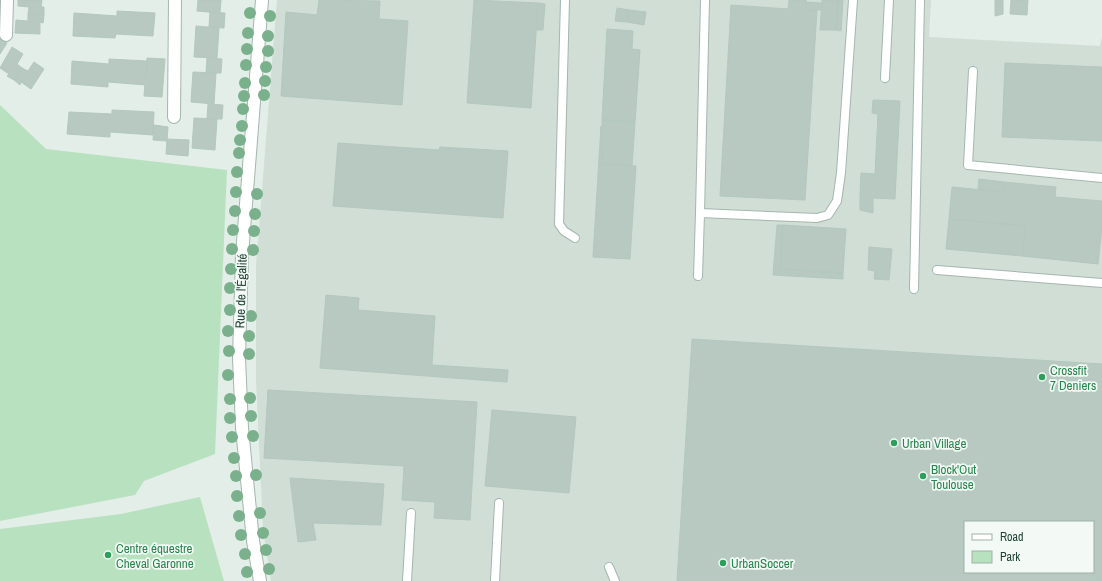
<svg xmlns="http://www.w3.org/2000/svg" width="1102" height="581" font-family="'Archivo Narrow',sans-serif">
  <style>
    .built { fill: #d0ded6; fill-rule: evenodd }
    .green { fill: #b8e1c0 }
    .building { fill: #b7c9c0; stroke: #b3c8be; fill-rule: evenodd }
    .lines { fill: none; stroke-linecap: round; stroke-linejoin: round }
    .service-casing { stroke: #a4b7ae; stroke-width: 10 }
    .minor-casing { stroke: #a4b7ae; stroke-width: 14 }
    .service { stroke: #fff; stroke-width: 8 }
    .minor { stroke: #fff; stroke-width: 12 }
    .tree { fill: #7ab08b }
    .leisure-dot { fill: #2e9e5b; stroke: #f3faf6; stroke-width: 1.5 }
    .labels { text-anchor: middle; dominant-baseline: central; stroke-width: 3.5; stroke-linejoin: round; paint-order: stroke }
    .street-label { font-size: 13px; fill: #204135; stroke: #f3faf6 }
    .leisure-label { font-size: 13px; fill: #27864d; stroke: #f3faf6; text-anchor: start }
  </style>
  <rect width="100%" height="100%" fill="#e2eee7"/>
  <path class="built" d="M277,0h654l-2,37 171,9 2,-10v545h-831l-8,-52 -7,-150v-113zM965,522h128v50h-128z"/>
  <path class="green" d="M0,105l46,44 181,21 -12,284 -71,27 -9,14 -135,26z
    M200,497l24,84h-224v-52l121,-15z"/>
  <path class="building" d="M18,0h24l-1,7h3v8l-16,-1 1,-7 -11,-1z
    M198,0h23l-1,13 -23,-2z
    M319,0l61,1 -1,18 29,2 -6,84 -121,-9 5,-84 31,3z
    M474,0l64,3 -7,105 -64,-5z
    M789,0h17v10h11l-12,190 -85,-4 11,-191 57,4z
    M822,0h16l-2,30h-16z
    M838,0h5l-2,31 -5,-1z
    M995,0h8v14l-8,2z
    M1011,0h17l-1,15 -17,-1z
    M806,2l15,1v7h-15z
    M538,3l7,1 -2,26h-6z
    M617,8l12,2 -2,12 -12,-1z
    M629,10l17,2 -2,13 -17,-3z
    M117,11l38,2 -2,23 -37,-2 -1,4 -42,-2 1,-23 43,3z
    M210,12l15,1 -1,15 -15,-1z
    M28,14l16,1 -1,8 -3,-1v12l-25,-1 1,-13 12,1z
    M196,26l23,2 -2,30 -23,-1z
    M607,29l26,2 -1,18 8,1 -5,72 -33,-2z
    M0,39l7,4 -7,11z
    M12,47l11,7 -6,10 5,4 -8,12 -7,-4 2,-2 -9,-6z
    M147,58l18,1 -3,38 -18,-1z
    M207,58l15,1 -1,14h-15z
    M109,59l38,2 -1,24 -38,-3v5l-37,-3 1,-23 37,3z
    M34,62l10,7 -13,20 -10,-7 -1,3 -6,-5 8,-12 6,3z
    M1005,63l97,4v74l-100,-4z
    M193,72l23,1 -2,31 -23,-2z
    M873,100l27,1 -5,98 -22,-1v15l-13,-3v-13l1,-24 14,1 3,-60 -6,-1z
    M208,104l15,1 -1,14h-15z
    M112,110l42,2 -1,23 -43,-3v5l-43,-3 2,-22 43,2z
    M194,118l23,1 -2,31 -23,-2z
    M602,120l33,2 -3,44 -30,-2z
    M154,125l14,2 -1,14 -14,-1z
    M601,126l1,38 34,2 -6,93 -37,-2z
    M167,139l22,1 -1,16 -22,-2z
    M338,143l101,7 1,-3 68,4 -5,67 -170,-12z
    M979,179l25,3 -1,10 -25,-3z
    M1004,182l52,5 -1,10 47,4v25l-4,38 -76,-8 4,-30 -77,-7 3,-32 51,5z
    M949,219l77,7 -4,30 -76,-7z
    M777,225h6l-3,44 63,4v6l-70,-4z
    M783,225l63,4 -3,44 -63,-4z
    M869,247l23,2 -3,31 -15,-1 1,-8 -7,-1z
    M326,295l33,3 -1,12 77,6 -3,49 76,5 -1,12 -187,-14z
    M692,339l410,25v217h-425zM965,522h128v50h-128z
    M268,390l209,12 -7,118 -36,-2 1,-16 -33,-2 2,-34 -140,-8z
    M492,410l84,7 -7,76 -84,-7z
    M290,478l94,6 -3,41 -68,-2 3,17 -18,2z"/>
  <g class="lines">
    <defs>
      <path id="service" d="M565,0l-6,224 5,7 11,7
        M705,0l-5,213 117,5 11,-3 9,-14 4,-28 12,-173
        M973,71l-5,94 134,13
        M885,78l4,-78
        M937,270l165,13
        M698,276l2,-63
        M914,289l6,-289
        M609,567l6,14
        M407,581l4,-68
        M495,581l4,-78"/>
      <path id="minor" d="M6,35l1,-35
        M174,117l1,-117
        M260,581l-7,-40 -11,-113 -3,-70 3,-103 20,-255"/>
    </defs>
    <use href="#service" class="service-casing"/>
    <use href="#minor" class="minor-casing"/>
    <use href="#service" class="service"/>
    <use href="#minor" class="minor"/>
  </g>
  <g class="tree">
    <circle cx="250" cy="13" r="6"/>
    <circle cx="270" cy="16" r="6"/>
    <circle cx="248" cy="33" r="6"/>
    <circle cx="268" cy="36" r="6"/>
    <circle cx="247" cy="49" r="6"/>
    <circle cx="268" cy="51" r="6"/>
    <circle cx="246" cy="65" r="6"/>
    <circle cx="266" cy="67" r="6"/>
    <circle cx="265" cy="81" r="6"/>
    <circle cx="245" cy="83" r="6"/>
    <circle cx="264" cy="95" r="6"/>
    <circle cx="244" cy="96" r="6"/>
    <circle cx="243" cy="109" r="6"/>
    <circle cx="242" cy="126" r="6"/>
    <circle cx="240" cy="140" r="6"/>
    <circle cx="239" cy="153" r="6"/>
    <circle cx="237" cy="172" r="6"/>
    <circle cx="236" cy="192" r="6"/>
    <circle cx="257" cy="194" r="6"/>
    <circle cx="235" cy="211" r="6"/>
    <circle cx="255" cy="214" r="6"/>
    <circle cx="233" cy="230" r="6"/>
    <circle cx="254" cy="231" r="6"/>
    <circle cx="232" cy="249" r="6"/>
    <circle cx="253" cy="250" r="6"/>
    <circle cx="231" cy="269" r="6"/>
    <circle cx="230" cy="288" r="6"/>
    <circle cx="230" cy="310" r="6"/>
    <circle cx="251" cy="316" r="6"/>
    <circle cx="228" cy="331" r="6"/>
    <circle cx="249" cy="336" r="6"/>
    <circle cx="229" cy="351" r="6"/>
    <circle cx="249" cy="354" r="6"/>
    <circle cx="228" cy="375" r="6"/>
    <circle cx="250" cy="398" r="6"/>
    <circle cx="230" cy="399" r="6"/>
    <circle cx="251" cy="416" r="6"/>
    <circle cx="230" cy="418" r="6"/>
    <circle cx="253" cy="436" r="6"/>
    <circle cx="232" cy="437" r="6"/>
    <circle cx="234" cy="458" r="6"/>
    <circle cx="256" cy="475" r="6"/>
    <circle cx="236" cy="476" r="6"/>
    <circle cx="237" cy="496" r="6"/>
    <circle cx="260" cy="513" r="6"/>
    <circle cx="239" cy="516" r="6"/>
    <circle cx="263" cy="533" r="6"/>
    <circle cx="241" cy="535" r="6"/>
    <circle cx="266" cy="550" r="6"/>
    <circle cx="245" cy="554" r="6"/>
    <circle cx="269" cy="569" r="6"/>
    <circle cx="247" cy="572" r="6"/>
  </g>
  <g class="leisure-dot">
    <circle cx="1042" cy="377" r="4"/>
    <circle cx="894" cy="443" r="4"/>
    <circle cx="923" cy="476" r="4"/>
    <circle cx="108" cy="555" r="4"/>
    <circle cx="723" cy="563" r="4"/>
  </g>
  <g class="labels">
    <g class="street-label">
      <text transform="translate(241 291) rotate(-88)">Rue de l'Égalité</text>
    </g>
    <g class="leisure-label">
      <text x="1050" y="370">Crossfit<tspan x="1050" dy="15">7 Deniers</tspan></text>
      <text x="902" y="443">Urban Village</text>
      <text x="931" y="469">Block'Out<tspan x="931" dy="15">Toulouse</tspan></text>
      <text x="116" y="548">Centre équestre<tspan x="116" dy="15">Cheval Garonne</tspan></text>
      <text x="731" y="563">UrbanSoccer</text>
    </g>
  </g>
  <rect x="964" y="521" width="130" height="52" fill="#f3faf6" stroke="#9fb0a9"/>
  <rect x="972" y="534" width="20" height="6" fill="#ffffff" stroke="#9fb0a9"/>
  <text x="1000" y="541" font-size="12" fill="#204135">Road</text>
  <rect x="972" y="551" width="20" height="12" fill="#b8e1c0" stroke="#9fb0a9"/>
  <text x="1000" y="561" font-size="12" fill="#204135">Park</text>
</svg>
